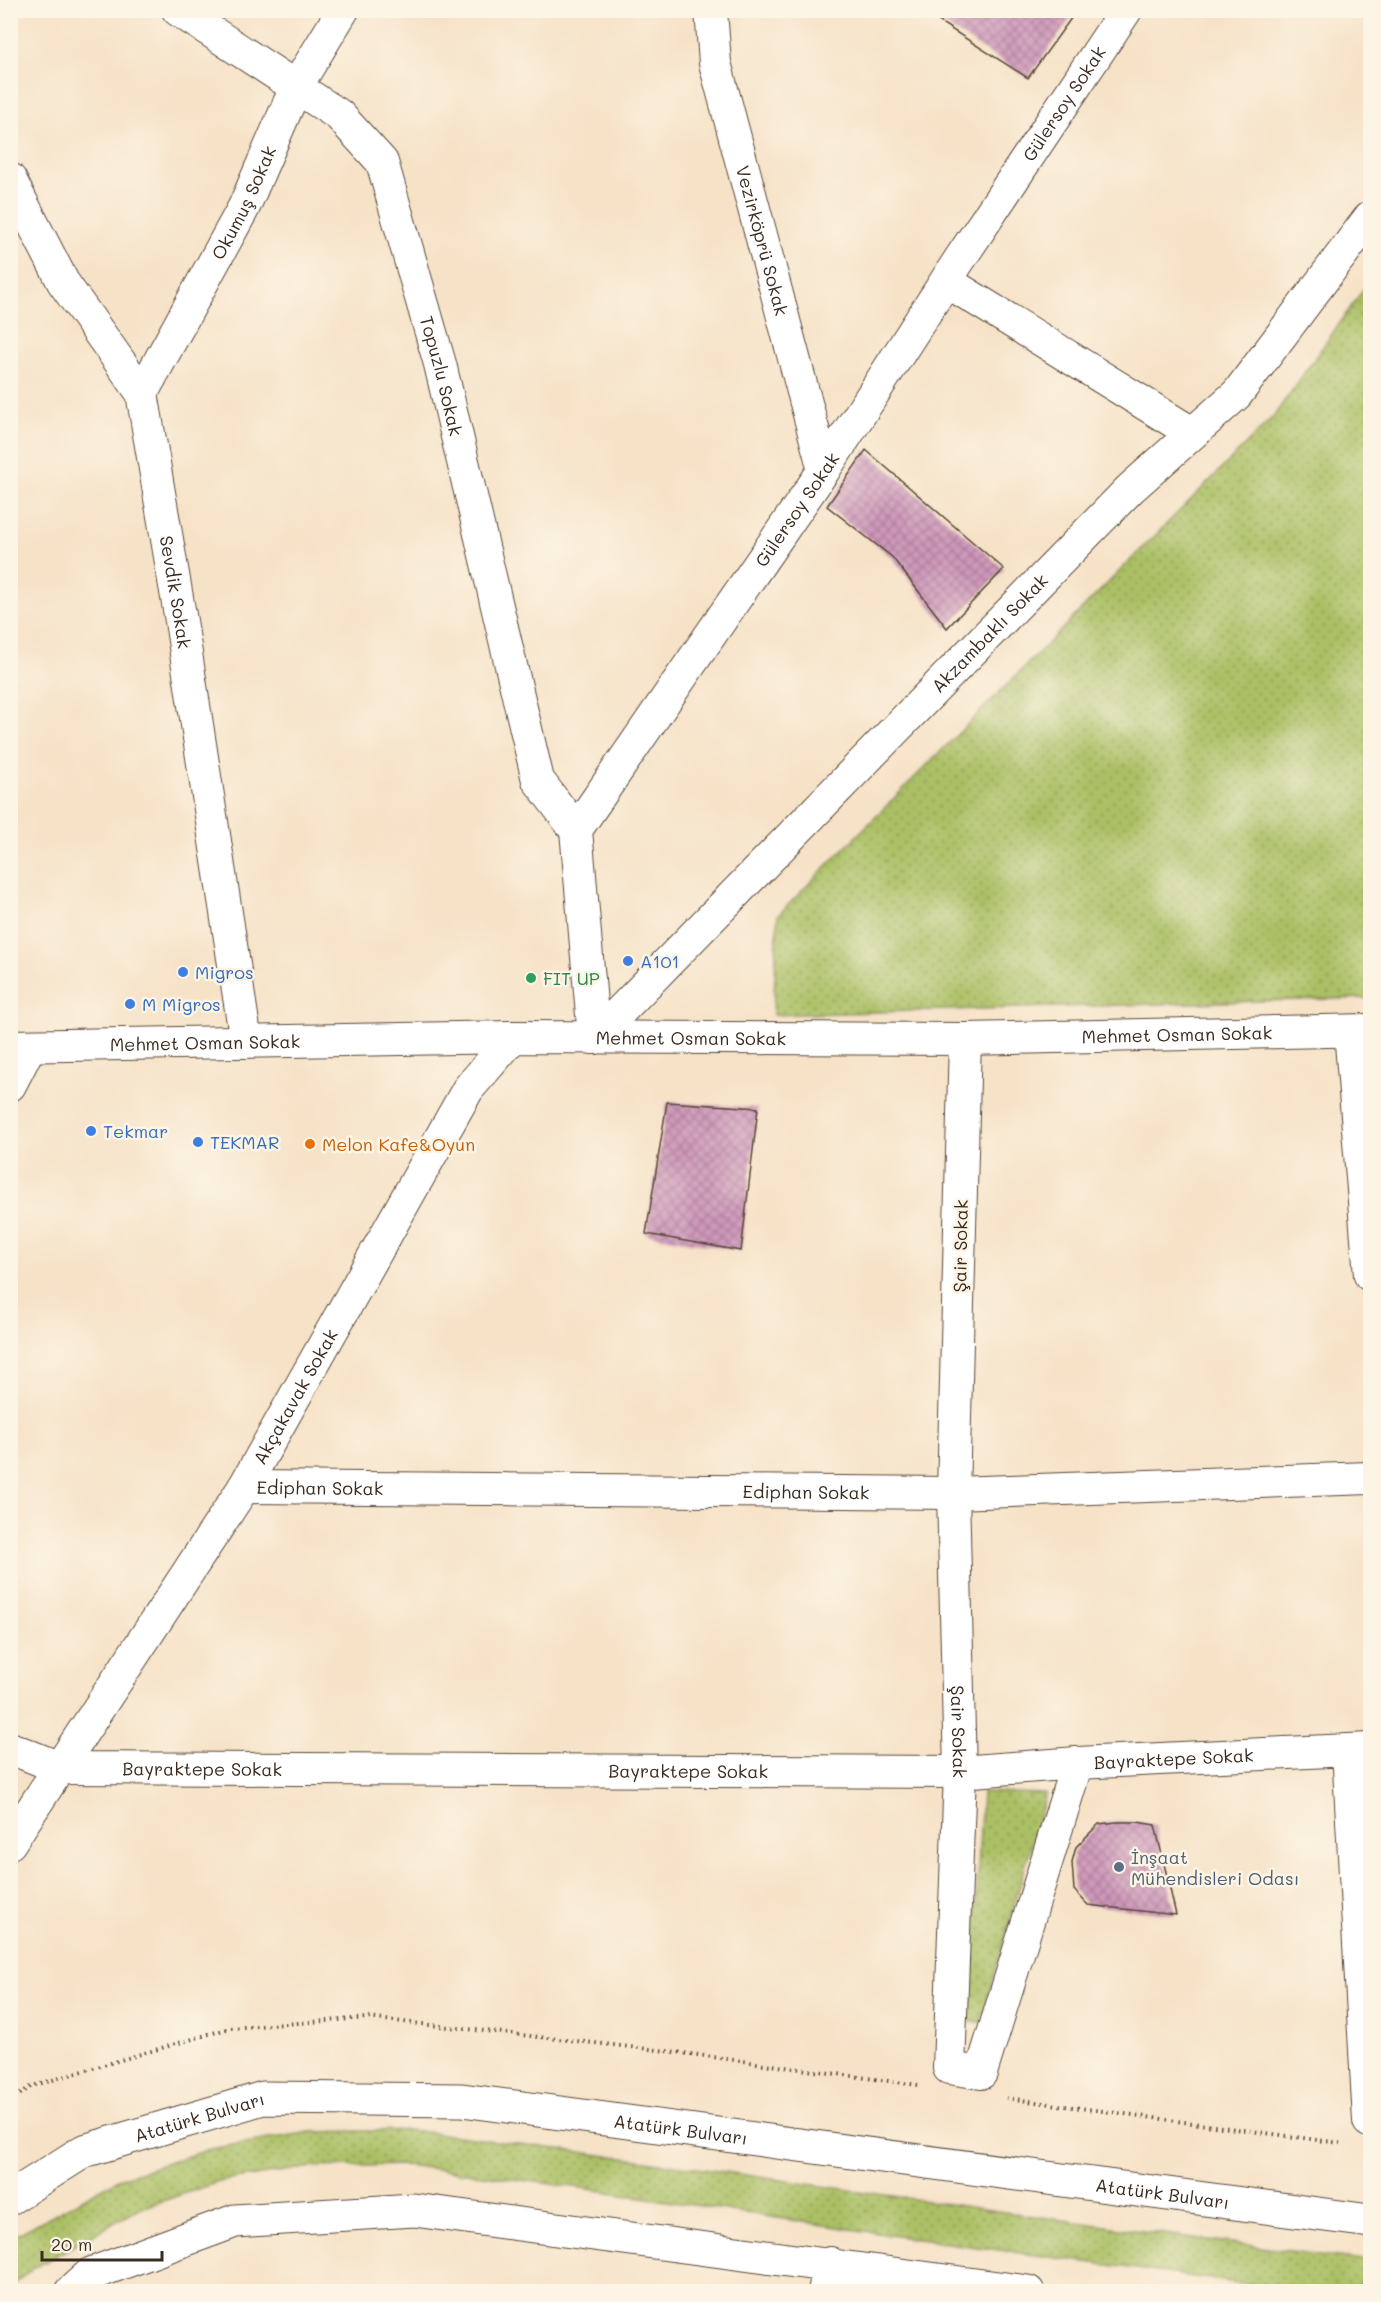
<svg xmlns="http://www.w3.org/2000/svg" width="1381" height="2302" font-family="Mali,sans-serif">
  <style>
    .grass { fill: url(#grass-dots); stroke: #737542; stroke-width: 1.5 }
    .building { fill: url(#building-cross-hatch) }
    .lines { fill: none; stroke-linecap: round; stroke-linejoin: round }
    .street-casing { stroke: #574637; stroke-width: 34 }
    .primary-casing { stroke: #574637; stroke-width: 35 }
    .path { stroke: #574637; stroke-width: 4; stroke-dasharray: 1.5 4.5; stroke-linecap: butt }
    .street { stroke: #fff; stroke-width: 32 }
    .primary { stroke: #fff; stroke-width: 33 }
    .shop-dot { fill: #3f7fe0; stroke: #fcf5e5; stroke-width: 2 }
    .leisure-dot { fill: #2e9e5b; stroke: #fcf5e5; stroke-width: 2 }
    .food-dot { fill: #e8710a; stroke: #fcf5e5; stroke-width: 2 }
    .service-dot { fill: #5c6f8a; stroke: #fcf5e5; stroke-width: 2 }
    .labels { text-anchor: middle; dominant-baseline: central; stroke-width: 5; stroke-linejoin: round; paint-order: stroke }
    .street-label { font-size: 18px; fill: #3b2a1e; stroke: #fcf5e5 }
    .shop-label { font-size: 18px; fill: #366cbe; stroke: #fcf5e5; text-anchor: start }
    .leisure-label { font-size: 18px; fill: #27864d; stroke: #fcf5e5; text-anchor: start }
    .food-label { font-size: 18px; fill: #c56008; stroke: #fcf5e5; text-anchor: start }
    .service-label { font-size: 18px; fill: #4e5e75; stroke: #fcf5e5; text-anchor: start }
  </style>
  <defs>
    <pattern id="grass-dots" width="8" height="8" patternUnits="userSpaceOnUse" patternTransform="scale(1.5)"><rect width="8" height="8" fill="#abc065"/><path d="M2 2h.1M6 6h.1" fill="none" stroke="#8c9c53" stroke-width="1.8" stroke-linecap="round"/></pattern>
    <pattern id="building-cross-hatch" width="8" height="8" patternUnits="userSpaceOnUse" patternTransform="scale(1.5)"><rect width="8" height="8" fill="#cf98bb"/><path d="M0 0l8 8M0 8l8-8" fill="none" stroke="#a97c97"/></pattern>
  </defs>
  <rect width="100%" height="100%" fill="#fcf5e5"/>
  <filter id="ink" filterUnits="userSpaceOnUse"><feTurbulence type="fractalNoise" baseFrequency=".0167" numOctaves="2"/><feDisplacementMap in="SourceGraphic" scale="12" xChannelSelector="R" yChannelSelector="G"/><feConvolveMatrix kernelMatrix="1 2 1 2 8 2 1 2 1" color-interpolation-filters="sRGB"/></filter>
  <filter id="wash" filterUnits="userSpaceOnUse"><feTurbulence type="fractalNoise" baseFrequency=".008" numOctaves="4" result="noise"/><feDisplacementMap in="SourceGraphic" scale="24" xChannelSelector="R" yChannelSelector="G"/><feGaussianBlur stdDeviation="1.35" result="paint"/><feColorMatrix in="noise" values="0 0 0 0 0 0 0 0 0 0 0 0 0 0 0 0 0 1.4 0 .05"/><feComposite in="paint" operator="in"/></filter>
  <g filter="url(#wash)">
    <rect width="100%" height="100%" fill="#f6e2c7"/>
    <path class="grass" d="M1370,280v718l-597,17 5,-100 496,-499z
      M982,1792l64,2 -65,228h-11z
      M409,2130c321,39 640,92 961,131v30h-74l-406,-56 -308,-47 -176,-23 -95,2 -89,14 -84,28 -104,59 -23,19v-49l107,-59 92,-30 100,-17z"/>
    <g id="blocks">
      <path class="building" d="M921,10h156l-49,68z
        M866,450l138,119 -57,59 -55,-71 -65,-51z
        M667,1102l91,6 -17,143 -95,-17z
        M1117,1822h20l18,3 21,90 -88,-10 -14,-15 -2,-28 4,-15 23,-23z"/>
    </g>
  </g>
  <g filter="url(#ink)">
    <use href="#blocks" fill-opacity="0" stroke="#574637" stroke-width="1.5"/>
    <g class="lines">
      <defs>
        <g id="street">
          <path id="s1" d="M178,10l161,105 43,47 58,202 98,416 38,50"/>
          <path id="s2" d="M711,10l4,53 109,407"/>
          <path id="s3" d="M10,179l53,103 79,111 39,228 65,421"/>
          <path d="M946,281l246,152"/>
          <path id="s4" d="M142,393l102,-186 52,-120 47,-77"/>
          <path d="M1350,1031l20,244"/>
          <path id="s5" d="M594,1038l-18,-208 248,-360 134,-208 168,-252"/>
          <path id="s6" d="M594,1038l536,-549 107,-95 133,-177"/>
          <path id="s7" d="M965,1039l-12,454 7,279 -11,296 32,5 96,-310"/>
          <path id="s8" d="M10,1046l503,-9 452,2 405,-9"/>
          <path d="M10,1085l20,-39"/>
          <path id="s9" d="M244,1487l709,6 417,-15"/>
          <path id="s10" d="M10,1748l50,20 900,4 117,-9 293,-14"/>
          <path d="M1348,1750l21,371"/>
          <path id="s11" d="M10,1843l234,-356 224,-398 45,-52"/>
          <path d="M824,2292l6,-29"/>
        </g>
        <g id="primary">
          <path id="s12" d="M10,2198l74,-47 179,-53 199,2 908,121"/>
          <path d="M71,2292l20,-18 144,-53 179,-11 614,82"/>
        </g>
      </defs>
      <use href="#street" class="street-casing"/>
      <use href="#primary" class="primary-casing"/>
      <path class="path" d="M1006,2098l334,45
        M10,2101l22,-15 198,-58 137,-10 309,34 242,33"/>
      <use href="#street" class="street"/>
      <use href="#primary" class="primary"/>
    </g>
  </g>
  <g class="shop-dot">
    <circle cx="628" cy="961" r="6"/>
    <circle cx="183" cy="972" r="6"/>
    <circle cx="130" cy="1004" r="6"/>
    <circle cx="91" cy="1131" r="6"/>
    <circle cx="198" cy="1142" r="6"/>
  </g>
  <circle class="leisure-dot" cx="531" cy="978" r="6"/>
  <circle class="food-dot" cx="310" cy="1144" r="6"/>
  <circle class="service-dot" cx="1119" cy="1867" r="6"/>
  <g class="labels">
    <g class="street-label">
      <text stroke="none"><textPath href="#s5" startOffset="1084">Gülersoy Sokak</textPath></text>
      <text stroke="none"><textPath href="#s4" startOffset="216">Okumuş Sokak</textPath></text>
      <text stroke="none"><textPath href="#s2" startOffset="237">Vezirköprü Sokak</textPath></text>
      <text stroke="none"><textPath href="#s1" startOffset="478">Topuzlu Sokak</textPath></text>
      <text stroke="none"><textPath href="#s5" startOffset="598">Gülersoy Sokak</textPath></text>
      <text stroke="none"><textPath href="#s3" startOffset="454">Sevdik Sokak</textPath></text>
      <text stroke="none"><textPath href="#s6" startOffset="566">Akzambaklı Sokak</textPath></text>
      <text stroke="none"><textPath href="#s8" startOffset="1167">Mehmet Osman Sokak</textPath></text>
      <text stroke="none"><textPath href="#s8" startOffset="681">Mehmet Osman Sokak</textPath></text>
      <text stroke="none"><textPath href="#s8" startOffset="195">Mehmet Osman Sokak</textPath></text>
      <text transform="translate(960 1246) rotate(-89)">Şair Sokak</text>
      <text stroke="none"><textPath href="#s11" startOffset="530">Akçakavak Sokak</textPath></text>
      <text stroke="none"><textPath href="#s9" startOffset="76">Ediphan Sokak</textPath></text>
      <text stroke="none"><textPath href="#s9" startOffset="562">Ediphan Sokak</textPath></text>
      <text stroke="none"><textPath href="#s7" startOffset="693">Şair Sokak</textPath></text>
      <text stroke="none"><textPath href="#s10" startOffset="1168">Bayraktepe Sokak</textPath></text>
      <text stroke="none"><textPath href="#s10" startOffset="196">Bayraktepe Sokak</textPath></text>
      <text stroke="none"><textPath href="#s10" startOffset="682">Bayraktepe Sokak</textPath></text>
      <text stroke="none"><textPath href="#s12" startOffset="208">Atatürk Bulvarı</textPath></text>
      <text stroke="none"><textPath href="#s12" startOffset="694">Atatürk Bulvarı</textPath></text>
      <text stroke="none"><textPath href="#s12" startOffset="1180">Atatürk Bulvarı</textPath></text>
    </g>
    <g class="shop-label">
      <text x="640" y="961">A101</text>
      <text x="195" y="972">Migros</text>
      <text x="142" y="1004">M Migros</text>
      <text x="103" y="1131">Tekmar</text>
      <text x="210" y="1142">TEKMAR</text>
    </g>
    <g class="leisure-label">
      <text x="543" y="978">FIT UP</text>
    </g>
    <g class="food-label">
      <text x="322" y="1144">Melon Kafe&amp;Oyun</text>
    </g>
    <g class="service-label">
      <text x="1131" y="1857">İnşaat<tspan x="1131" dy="21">Mühendisleri Odası</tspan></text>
    </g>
  </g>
  <rect width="1381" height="2302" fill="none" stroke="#fcf5e5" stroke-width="36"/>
  <path d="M42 2251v9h120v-9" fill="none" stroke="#3b2a1e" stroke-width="3"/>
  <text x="51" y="2251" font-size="18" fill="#3b2a1e" stroke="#fcf5e5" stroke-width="4.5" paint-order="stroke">20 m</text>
</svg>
